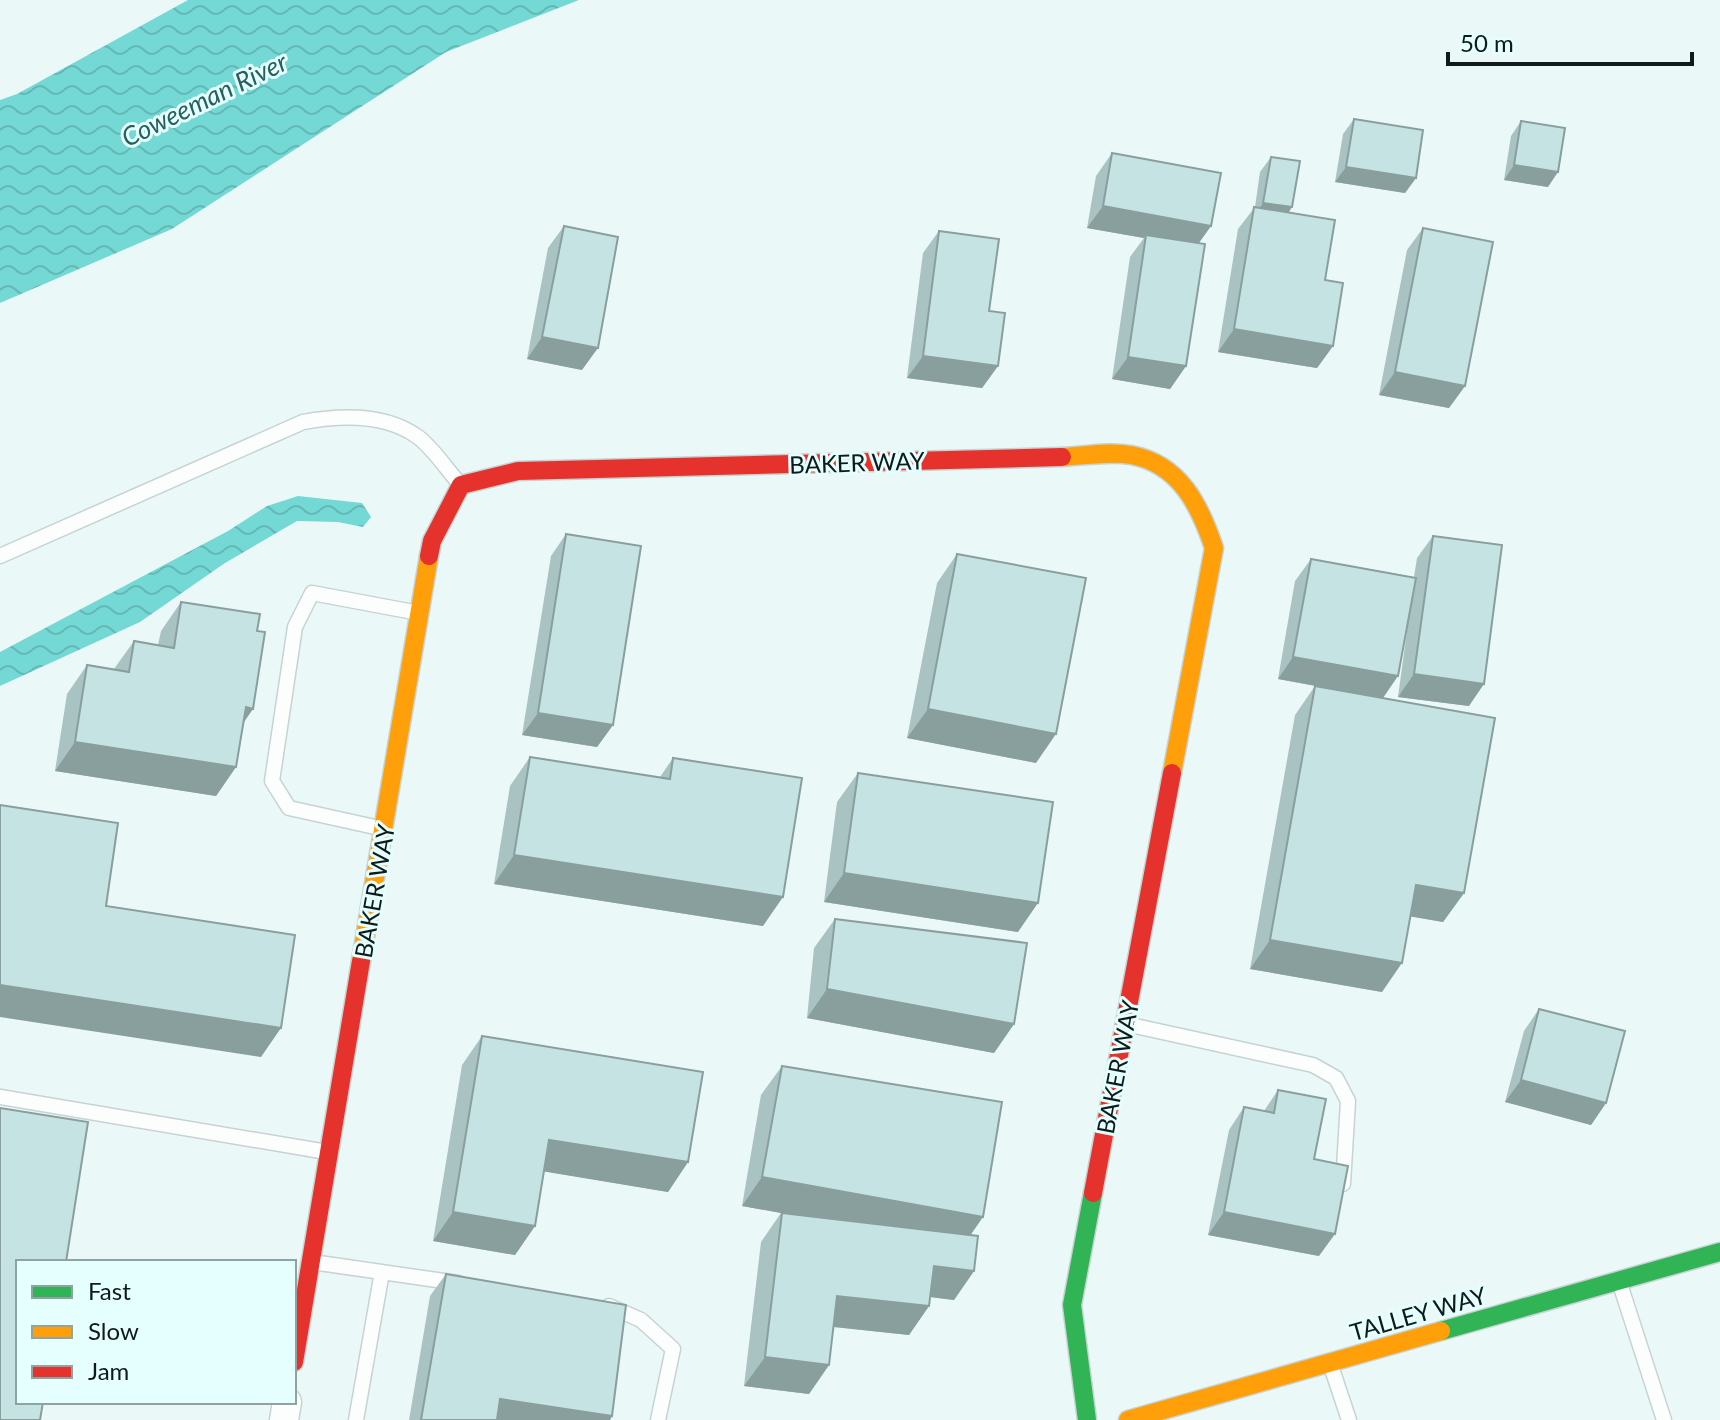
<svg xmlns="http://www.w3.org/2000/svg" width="1720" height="1420" font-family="Lato,sans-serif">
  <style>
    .water { fill: url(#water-waves) }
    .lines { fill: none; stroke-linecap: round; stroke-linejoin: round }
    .lane-casing { stroke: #c6d3d2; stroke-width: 17 }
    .street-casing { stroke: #c6d3d2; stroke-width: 31 }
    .fast-casing { stroke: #c6d3d2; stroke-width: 21 }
    .slow-casing { stroke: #c6d3d2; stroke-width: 21 }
    .jam-casing { stroke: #c6d3d2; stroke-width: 21 }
    .lane { stroke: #fcfefe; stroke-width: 14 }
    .street { stroke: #fcfefe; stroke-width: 28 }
    .fast { stroke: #30b455; stroke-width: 18 }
    .slow { stroke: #ff9f0a; stroke-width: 18 }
    .jam { stroke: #e5322d; stroke-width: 18 }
    .wall { fill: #a9c3c2 }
    .shaded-wall { fill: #899f9e }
    .building { fill: #c4e3e2; stroke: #899f9e; stroke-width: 2 }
    .labels { text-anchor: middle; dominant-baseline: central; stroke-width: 6; stroke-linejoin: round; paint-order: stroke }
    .street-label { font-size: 24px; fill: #0f1b1a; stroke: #e4fffd }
    .water-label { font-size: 26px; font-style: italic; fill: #29605e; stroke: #e4fffd }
  </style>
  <defs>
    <pattern id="water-waves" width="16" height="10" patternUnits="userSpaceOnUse" patternTransform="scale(2)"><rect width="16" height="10" fill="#74d8d5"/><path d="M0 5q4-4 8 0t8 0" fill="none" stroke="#63b9b6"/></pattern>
  </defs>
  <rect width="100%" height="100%" fill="#eaf9f8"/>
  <path class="water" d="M188,0h391l-133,52 -274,177 -172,74v-203l17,-6z
    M298,496l64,7 9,14 -8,10 -25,-5 -41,-1 -72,42 -85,59 -140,64v-34l228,-121 39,-25z"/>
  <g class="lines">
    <defs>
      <path id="lane" d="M0,556l303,-134c38,-7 82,-9 115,15 16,12 29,33 42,47
        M384,829l-95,-21 -17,-27 23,-154 17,-34 107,20
        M1126,1024l187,41 23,13 12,23 -5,83
        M0,1097l327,55
        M312,1262l146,21
        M1619,1281l45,139
        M609,1306l32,14 32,29 -15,71
        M1330,1363l19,57
        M356,1420l26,-148"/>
      <path id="street" d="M284,1420l3,-18"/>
      <path id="fast" d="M1441,1331l279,-79
        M1087,1420l-15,-115 21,-112"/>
      <path id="slow" d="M1062,457c22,-1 48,-6 69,-2 49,9 69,51 83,93l-42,225
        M361,961l68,-405
        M1128,1420l313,-89"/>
      <path id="jam" d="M429,556l3,-15 29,-56 57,-14 544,-14
        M1093,1193l79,-420
        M294,1362l67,-401"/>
    </defs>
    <use href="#lane" class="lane-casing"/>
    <use href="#street" class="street-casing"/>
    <use href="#fast" class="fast-casing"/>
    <use href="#slow" class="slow-casing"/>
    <use href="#jam" class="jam-casing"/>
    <use href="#lane" class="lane"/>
    <use href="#street" class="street"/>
    <use href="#fast" class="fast"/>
    <use href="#slow" class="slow"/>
    <use href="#jam" class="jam"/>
  </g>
  <path class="wall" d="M1354,119l62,59 -11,15 -70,-11 8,-48z
    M1521,121l27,66 -44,-7 7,-44z
    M1112,153l99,73 -12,17 -13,123 -16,23 -58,-10 18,-122 14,-19 -57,-10 9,-52z
    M1271,157l18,55 36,68 8,66 -16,22 -99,-16 20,-123 17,-22 5,-35z
    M564,226l18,144 -55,-11 21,-111z
    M1423,228l42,158 -16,22 -70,-13 28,-145z
    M939,231l50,80 9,55 -16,22 -75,-10 16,-125z
    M566,534l47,191 -16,22 -75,-12 29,-179z
    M1433,536l36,170 -71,-9 11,-81 -26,82 81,195 -21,29 -33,-6 -28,76 -132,-23 45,-254 20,-29 38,7 -75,-14 17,-98 16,-22 103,18 3,-19z
    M957,554l79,209 -129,-25 30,-155z
    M181,602l62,121 -7,44 -20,29 -161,-25 12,-77 20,-29 27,4 20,-28 24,4 3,-14z
    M530,757l130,20 13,-19 90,168 -269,-42 16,-98z
    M858,773l160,159 -194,-30 13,-100z
    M835,919l179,105 -20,29 -187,-35 7,-70z
    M1539,1009l67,94 -15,22 -86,-23 19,-71z
    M482,1036l206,126 -20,30 -124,-21 -9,55 -20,29 -82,-14 29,-176z
    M782,1066l189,169 3,36 -20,29 -24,-3 -1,9 -20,29 -76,-8 -4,38 -20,29 -65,-8 17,-144 20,-29 -39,-7 19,-111z
    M1278,1090l41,166 -111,-21 21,-105 15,-23 20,4z
    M446,1274l166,142 -2,4h-201l21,-124z"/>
  <path class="shaded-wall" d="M1514,165l44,7 -10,15 -44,-7z
    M1346,167l70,11 -11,15 -70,-11z
    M1263,203l29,4 -10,16 -29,-5z
    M1103,206l108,20 -16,22 -49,-13 -2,3 -57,-10z
    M1234,329l99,17 -16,22 -99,-16z
    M542,337l56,11 -16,22 -55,-11z
    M923,356l75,10 -16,22 -75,-10z
    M1128,357l58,9 -16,23 -58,-10z
    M1395,372l70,14 -16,22 -70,-13z
    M1293,657l105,19 -15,22 -105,-19z
    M1414,674l70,10 -15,22 -71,-9z
    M246,707l7,2 -20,29z
    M928,709l128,25 -20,29 -129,-25z
    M538,713l75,12 -16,22 -75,-12z
    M75,742l161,25 -20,29 -161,-25z
    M514,855l269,42 -20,29 -269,-42z
    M844,873l194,30 -20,29 -194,-30z
    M1416,885l48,8 -21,29 -47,-8z
    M1270,940l132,23 -20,29 -132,-23z
    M0,985l281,43 -20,29 -261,-40z
    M827,989l187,35 -20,29 -187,-35z
    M1521,1080l85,23 -15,22 -86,-23z
    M549,1140l139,22 -20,30 -139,-23z
    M762,1177l221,40 -20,29 -221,-40z
    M453,1212l82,14 -20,29 -82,-14z
    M1224,1212l111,22 -16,22 -111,-21z
    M934,1266l40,5 -20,29 -40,-5z
    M837,1296l92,10 -20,29 -93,-10z
    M765,1357l64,8 -20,29 -65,-8z
    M500,1399l112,17 -2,4h-124z"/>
  <path class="building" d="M1354,119l69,11 -7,48 -70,-11z
    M1521,121l44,7 -7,44 -44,-7z
    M1112,153l109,20 -10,53 -108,-20z
    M1271,157l29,4 -8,46 -29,-4z
    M1254,207l81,13 -10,60 18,3 -10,63 -99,-17z
    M564,226l54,11 -20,111 -56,-11z
    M1423,228l70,14 -28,144 -70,-14z
    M939,231l60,8 -10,72 16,2 -7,53 -75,-10z
    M1146,235l59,9 -19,122 -58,-9z
    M566,534l75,12 -28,179 -75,-12z
    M1433,536l69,9 -18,139 -70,-10z
    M957,554l129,24 -30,156 -128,-25z
    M1311,559l105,19 -18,98 -105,-19z
    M181,602l79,12 -3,17 8,1 -12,77 -7,-2 -10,60 -161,-25 12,-77 42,7 5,-31 40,7z
    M1315,686l180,32 -31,175 -48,-8 -14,78 -132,-23z
    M530,757l140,22 3,-21 129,20 -19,119 -269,-42z
    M858,773l195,29 -15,101 -194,-30z
    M0,805l118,18 -12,83 189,29 -14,93 -281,-43z
    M835,919l192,24 -13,81 -187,-35z
    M1539,1009l86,22 -19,72 -85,-23z
    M482,1036l221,36 -15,90 -139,-22 -14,86 -82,-14z
    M782,1066l220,36 -19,115 -221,-40z
    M1278,1090l48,9 -12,60 34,7 -13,68 -111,-22 20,-105 30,6z
    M0,1108l88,14 -22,140h-48v140h25l-3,18h-40z
    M782,1213l196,23 -4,35 -40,-5 -5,40 -92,-10 -8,69 -64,-8z
    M446,1274l180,31 -14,111 -112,-17 -3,21h-76z"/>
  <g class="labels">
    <g class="street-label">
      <text transform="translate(857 462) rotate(-2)">BAKER WAY</text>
      <text transform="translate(374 891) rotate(-80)">BAKER WAY</text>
      <text transform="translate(1117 1067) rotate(-79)">BAKER WAY</text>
      <text transform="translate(1418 1313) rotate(-16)">TALLEY WAY</text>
    </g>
    <g class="water-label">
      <text transform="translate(204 99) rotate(-26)">Coweeman River</text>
    </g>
  </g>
  <rect x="16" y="1260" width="280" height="144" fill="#e4fffd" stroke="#8fa4a2" stroke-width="2"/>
  <rect x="32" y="1286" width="40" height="12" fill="#30b455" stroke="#8fa4a2" stroke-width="2"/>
  <text x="88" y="1300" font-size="24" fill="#0f1b1a">Fast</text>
  <rect x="32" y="1326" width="40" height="12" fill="#ff9f0a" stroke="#8fa4a2" stroke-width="2"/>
  <text x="88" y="1340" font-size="24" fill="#0f1b1a">Slow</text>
  <rect x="32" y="1366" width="40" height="12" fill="#e5322d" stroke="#8fa4a2" stroke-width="2"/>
  <text x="88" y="1380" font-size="24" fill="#0f1b1a">Jam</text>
  <path d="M1448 52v12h244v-12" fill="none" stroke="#0f1b1a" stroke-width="4"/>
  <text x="1460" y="52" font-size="24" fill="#0f1b1a" stroke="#e4fffd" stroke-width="6" paint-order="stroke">50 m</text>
</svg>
